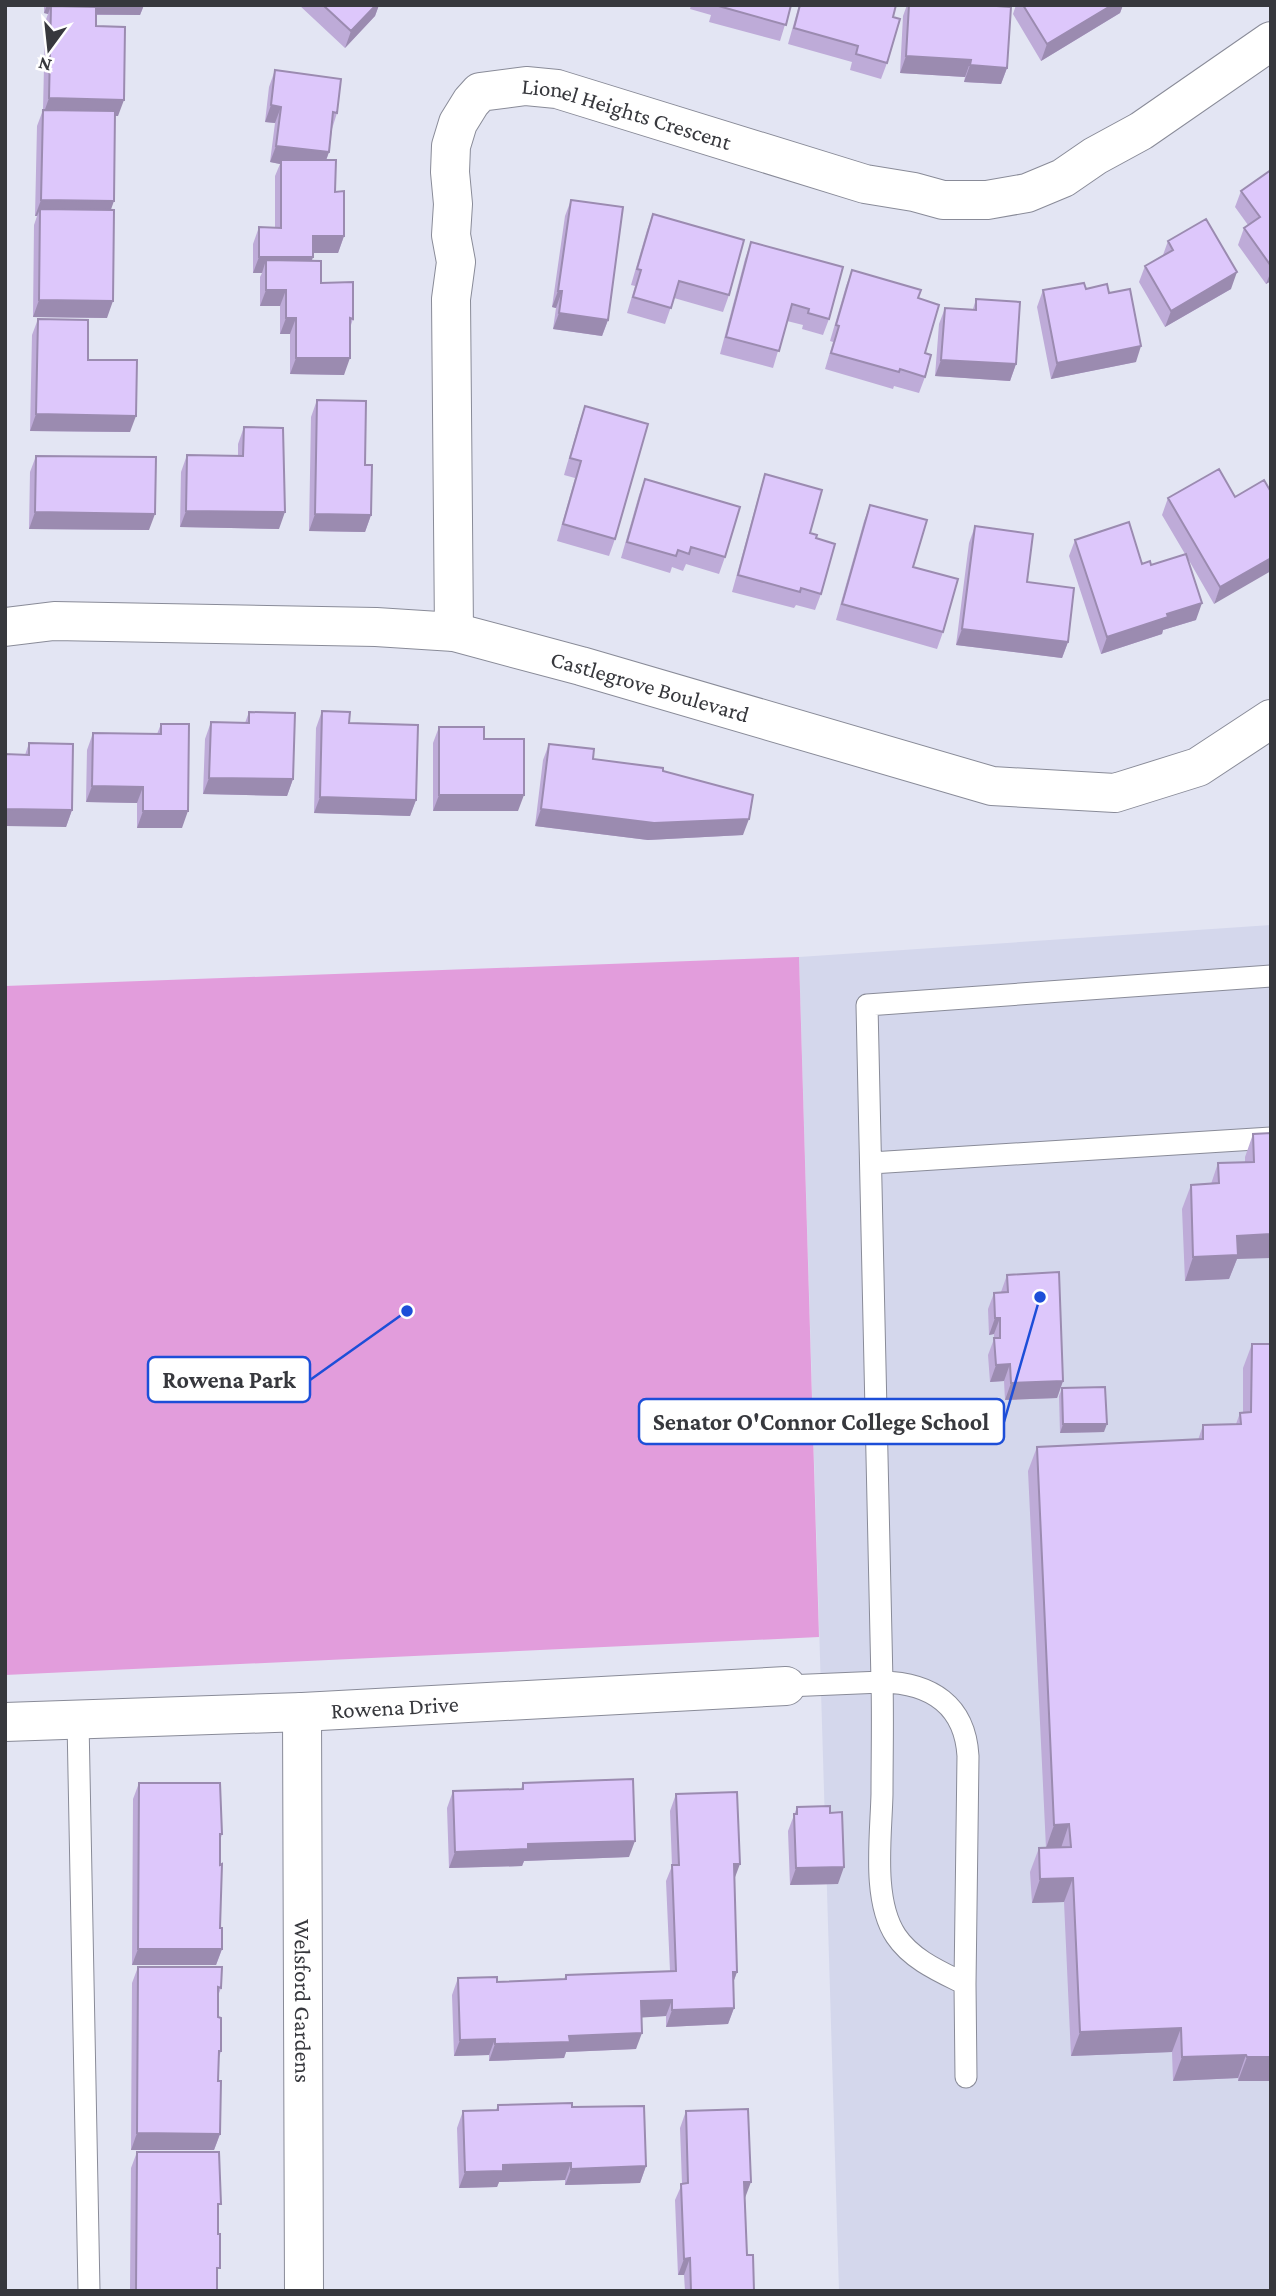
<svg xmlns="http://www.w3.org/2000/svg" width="1276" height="2296" font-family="'Crimson Pro',serif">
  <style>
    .built { fill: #d4d7ec }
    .green { fill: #e29ddc }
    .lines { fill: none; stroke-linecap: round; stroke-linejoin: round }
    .service-casing { stroke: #898b98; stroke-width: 23 }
    .minor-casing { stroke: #898b98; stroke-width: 40 }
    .service { stroke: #fff; stroke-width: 21 }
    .minor { stroke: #fff; stroke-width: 38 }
    .wall { fill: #beabd8 }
    .shaded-wall { fill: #9b8bb0 }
    .building { fill: #ddc7fb; stroke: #9b8bb0; stroke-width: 2 }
    .labels { text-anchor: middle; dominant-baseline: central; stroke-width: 5; stroke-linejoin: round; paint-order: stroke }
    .street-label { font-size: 23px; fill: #37383d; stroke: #fff }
    .leader { fill: none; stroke: #1d4ed8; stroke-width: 2.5 }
    .callout-dot { fill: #1d4ed8; stroke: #fff; stroke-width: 2.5 }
    .callout { fill: #fff; stroke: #1d4ed8; stroke-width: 2.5 }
    .callout-label { font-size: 24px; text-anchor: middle; font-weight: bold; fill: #37383d }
  </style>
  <rect width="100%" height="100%" fill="#e3e5f3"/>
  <path class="built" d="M1271,925v1366h-432l-40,-1334z"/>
  <path class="green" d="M799,957l20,680 -814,38v-689z"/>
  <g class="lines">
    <defs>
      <path id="service" d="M871,1163l400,-25
        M786,1686l96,-4 -15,-677 404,-29
        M78,1721l11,570
        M965,1984l3,-228c-3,-51 -37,-73 -86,-74 1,37 0,75 0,112 -1,43 -10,106 14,142 16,24 45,36 69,48l1,93"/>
      <g id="minor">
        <path id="s1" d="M5,627l49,-6 322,6 78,5 127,34 411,120 123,7 83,-26 73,-48"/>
        <path id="s2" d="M454,632l-3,-333 5,-37 -5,-27 2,-31 -3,-32 1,-26 7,-23 13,-21 9,-10 46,-6 31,3 308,95 49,8 29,8h44l40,-7 36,-15 32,-22 46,-25 130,-90"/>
        <path id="s3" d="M302,1712l2,579"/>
        <path id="s4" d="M5,1722l297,-10 484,-26"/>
      </g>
    </defs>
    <use href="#service" class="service-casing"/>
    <use href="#minor" class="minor-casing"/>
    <use href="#service" class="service"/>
    <use href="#minor" class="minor"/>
  </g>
  <path class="wall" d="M44,5h100l-4,10h-44v11l22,90h-3l-4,94 -4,108 -74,-1 1,-92 3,-9h-2l2,-90 6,-16 2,-88 3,-8 -4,-1z
    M299,5h80l-4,11 -30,32z
    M691,5h100l-11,36 -71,-19 2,-7 -21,-6z
    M799,5h97l-3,12 -6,46 -6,16 -31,-9 2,-8 -64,-18z
    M907,5h75l25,63 -6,16 -37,-2 1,-5 -65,-4 3,-57z
    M1016,5h107l-3,8 -79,48 -28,-47z
    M275,70l62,43 -5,16 -3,23 -3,8 9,32 9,44 -6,17h-25l-1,8 9,22 32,36 -3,9 -6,47 -54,-1v-40h-10v-28h-20v-29l2,-4h-9v-29l6,-17 16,1v-52l5,-12 -10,-2 5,-39 -10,-1 4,-35z
    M1271,170v111l-5,3 -28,-39 6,-17 4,-3 -13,-18 6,-16z
    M571,200l37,120 -6,16 -49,-7 3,-21 -4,-1 13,-91z
    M653,214l76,81 -6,17 -49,-14 -9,26 -38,-11 8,-27 -4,-1 16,-55z
    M1168,241l63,48 -66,38 -26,-45 6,-16 18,-11z
    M751,242l78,77 -6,16 -21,-6 1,-4 -16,-4 -14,47 -53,-14 25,-95z
    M852,270l66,28 7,55v24l-6,16 -25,-7 -1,3 -68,-20 8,-27 -3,-1 16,-55z
    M1086,289l23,4 27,69 -85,17 -14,-72 6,-17z
    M976,299l40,65 -6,17 -75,-5 4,-52 6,-16 28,1z
    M38,319l50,41 42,72 -100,-1 2,-96z
    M317,400l48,65 6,50 -6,17 -56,-1 2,-114z
    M585,406l30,133 -6,17 -52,-15 18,-63 -11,-3 15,-52z
    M244,427l35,102 -99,-2 1,-55 6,-17 51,1v-12z
    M36,456l113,74 -120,-1 1,-57z
    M765,474l45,59 11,61 -6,16 -19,-5 -2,3 -62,-16 28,-102z
    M645,479l80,78 -6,17 -33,-10 -3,7 -11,-4 -2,6 -49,-15 18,-63z
    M1264,480l-50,124 -27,-47 9,63 -33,10 -1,4 -61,20 -32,-98 6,-16 67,24 9,1 34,-11 -23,-39 6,-17 67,-1z
    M870,505l43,62 30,65 -6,17 -101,-29 28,-99z
    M975,526l52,56 41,60 -6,16 -106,-13 13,-102z
    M322,711l27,12 67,77 -6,16 -96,-3 2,-85z
    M249,712l44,67 -6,17 -84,-2 2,-55 6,-17 34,1z
    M161,724l21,104h-45v-25l-51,-1 1,-52 6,-17 64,1z
    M439,727l45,12 34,72h-85v-68z
    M29,743l43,67 -6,17 -41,-72z
    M549,744l44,15 70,12 80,64 -95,5 -113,-14 8,-66z
    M1271,1133l-34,126 -8,20 -44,2 -3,-72 9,-24 20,-1 7,-21 27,-1v-5l8,-23z
    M1007,1275l56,106 -6,17 -52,2 -1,-19 -14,1 -2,-27 6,-16v-5l-5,1 -1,-26 6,-16 7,-1z
    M1252,1344h19v737h-33v-3l-65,3 -1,-29 -101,4 -7,-154 -32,1 -2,-31 9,-24h7l-18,-377 9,-24 161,-7 5,-15 33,-1 4,-11h3v-45z
    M1062,1388l42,44 -44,1 -1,-37z
    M139,1783l83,51 -2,7v87l2,21 -6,16h-84l1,-166z
    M523,1783l106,74 -105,4 -2,5 -73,2 -2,-60 6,-17 68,-2z
    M676,1794l58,86 3,92 -4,11 1,25 -6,16 -62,3v-11l-25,1 -5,32 -70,3 -2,6 -75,3v-6l-35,1 -2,-61 6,-17 39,4 67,-3 2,-4 104,-4 -4,-90 6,-15 -2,-55z
    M797,1807l33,6 8,71 -48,1 -2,-54z
    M138,1967l83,21 -3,8v21l3,34 -2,7 -1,23 2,53 -6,16h-83l1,-167z
    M498,2105l74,2 74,59 -6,17 -75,2v-5l-66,2 -2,5 -38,1 -2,-60 6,-17 33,-1z
    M686,2111l59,87 2,57 7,36h-69l-1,-16h-6l-3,-75 7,-16 -2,-56z
    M137,2152l81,59 -1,80h-87l1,-123z"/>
  <path class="shaded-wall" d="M47,5h97l-4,10 -89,-1v-8l-3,8 -4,-1z
    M376,5h3l-4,11 -30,32 6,-17z
    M1112,5h11l-3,8 -79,48 6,-17z
    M906,56l65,4 -6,17 -65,-4z
    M970,65l37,3 -6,16 -37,-2z
    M49,98l75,2 -6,16 -75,-1z
    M271,105l10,2 -6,16 -10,-1z
    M276,146l53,6 -6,17 -42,-9 -1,4 -10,-2z
    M41,200l73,1 -6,17 -68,-9 -3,7h-2z
    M313,236h31l-6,17h-31z
    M259,257h54l-6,17 -41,-14 -4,13h-9z
    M1271,271v10l-5,3z
    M1237,272l-6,17 -66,38 6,-16z
    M266,290h20l-6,16h-20z
    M558,291h4l-6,17 -4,-1z
    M39,300l74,1 -6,17 -74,-1z
    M559,313l49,7 -6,16 -49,-7z
    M286,318h10l-6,16h-10z
    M1141,346l-5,16 -85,17 6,-16z
    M296,358h54l-6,17 -54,-1z
    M941,360l75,4 -6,17 -75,-5z
    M36,414l100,2 -6,16 -100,-1z
    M186,511l99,1 -6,17 -99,-2z
    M35,512l120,2 -6,16 -120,-1z
    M315,514l56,1 -6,17 -56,-1z
    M1271,558v13l-57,33 6,-17z
    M1202,603l-6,17 -33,10 -1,4 -61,20 6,-17 60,-23z
    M962,629l106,13 -6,16 -106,-13z
    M209,778l84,1 -6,17 -84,-2z
    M92,786l51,1 -6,16 -51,-1z
    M439,795h85l-6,16h-85z
    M320,797l96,3 -6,16 -96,-3z
    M5,809l67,1 -6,17 -61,-1z
    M541,809l208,10 -6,16 -95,5 -113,-14z
    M143,811h45l-6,17h-45z
    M1271,1234v24l-34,1 -8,20 -44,2 8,-24 44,-21z
    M995,1318h5l-6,16 -5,1z
    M1010,1364l-6,17 -14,1 6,-17z
    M1063,1381l-6,17 -52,2 6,-17z
    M1063,1424h44l-3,8 -44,1z
    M1069,1824l-8,24h-15l8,-23z
    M635,1841l-6,16 -105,4 -2,5 -73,2 6,-16 73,-8z
    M734,1864h6l-6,16z
    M844,1867l-6,17 -48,1 6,-17z
    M1073,1878l-9,24 -32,1 8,-24z
    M138,1949h84l-6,16h-84z
    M733,1972h4l-6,16z
    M672,2000l-6,16 -31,2 6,-17z
    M734,2008l-6,16 -62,3 6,-17z
    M1181,2028l-9,24 -101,4 9,-24z
    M642,2033l-6,16 -70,3 -2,6 -75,3 6,-17 74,-8z
    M495,2039l-6,16 -35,1 6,-16z
    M1246,2055l-8,23 -65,3 9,-24z
    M1247,2057h24v24h-33z
    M137,2133l83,1 -6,16h-83z
    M571,2163l-6,17 -66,2 -2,5 -38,1 6,-16 38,-7z
    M646,2166l-6,17 -75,2 6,-16z
    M744,2182h7l-6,16z
    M690,2258l-6,17h-6l6,-16z"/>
  <path class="building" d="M323,5h53l-25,26z
    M715,5h76l-5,20z
    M800,5h96l-3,12 7,2 -13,44 -31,-9 2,-8 -64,-18z
    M909,5h73l29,2 -4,61 -37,-3 1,-5 -65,-4z
    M1023,5h89l-65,39z
    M51,6l45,1v19l29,1 -1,73 -75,-2z
    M275,70l66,9 -4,34 -4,-1 -4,40 -53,-6 5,-39 -10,-2z
    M43,110l72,1 -1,90 -73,-1z
    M281,160h55l-1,32 9,-1v45h-31v21h-54v-30l22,1z
    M1271,170v96l-27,-38 16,-11 -19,-26z
    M571,200l52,7 -15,113 -49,-7 3,-22h-4z
    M40,209l74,1 -1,91 -74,-1z
    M653,214l91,26 -15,55 -50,-14 -8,27 -38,-11 8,-27 -4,-1z
    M1206,219l31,53 -66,39 -26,-45 28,-16 -5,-9z
    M751,242l92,25 -14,52 -21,-6 1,-4 -17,-5 -13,47 -53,-14z
    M266,260l55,1v22l32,-1v37l-3,-1v40h-54v-40h-10v-28h-20z
    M852,270l69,20 -3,8 21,7 -14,48 6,2 -6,22 -25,-8 -1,3 -68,-19 8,-27 -3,-1z
    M1084,283l2,6 21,-5 2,9 21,-4 11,57 -84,17 -14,-73z
    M976,299l44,3 -4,62 -75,-4 4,-52 31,2z
    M38,319l50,1v40h49l-1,56 -100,-2z
    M317,400l49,1 -1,64h7l-1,50 -56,-1z
    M585,406l63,18 -33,115 -52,-15 18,-63 -11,-3z
    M244,427l39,1 2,84 -99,-1 1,-56 56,1z
    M36,456l120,1 -1,57 -120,-2z
    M1219,469l16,28 29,-17 7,12v66l-51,29 -52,-89z
    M765,474l57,16 -12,43 7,2 -1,3 19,6 -14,50 -20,-6 -1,4 -62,-17z
    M645,479l95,28 -15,50 -34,-10 -2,7 -11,-4 -2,6 -49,-14z
    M870,505l57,15 -14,47 45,12 -15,53 -101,-28z
    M1129,522l13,42 8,-3 1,4 35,-11 16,49 -35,11 1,3 -61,20 -32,-97z
    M975,526l58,8 -6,48 47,6 -6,54 -106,-13z
    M322,711l28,1 -1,11 69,2 -2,75 -96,-3z
    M249,712l46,1 -2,66 -84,-1 2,-56 38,1z
    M161,724h28l-1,87h-45v-24l-51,-1 1,-53 68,1z
    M439,727h45v12h40v56h-85z
    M29,743l44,1 -1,66 -67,-1v-55l24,1z
    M549,744l45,5 -1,10 70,9v3l90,24 -4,24 -95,4 -113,-14z
    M1271,1133v101l-34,2 1,19 -45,2 -2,-72 28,-2 -1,-20 36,-1 -1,-28z
    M1059,1272l4,109 -52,2 -1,-19 -14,1 -2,-27h6v-20h-5l-1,-25 14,-1 -1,-17z
    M1252,1344h19v713h-24l-1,-2 -64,2 -1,-29 -101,4 -7,-154 -33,1 -1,-31 32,-1 -2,-23 -15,1 -17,-378 166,-8v-14l38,-1 -1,-11 11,-1z
    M1105,1387l2,37h-44l-1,-36z
    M633,1779l2,62 -107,3v5l-73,3 -2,-61 70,-2v-6z
    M139,1783h81l2,51h-2v31l2,-1 -2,64h2v21h-84z
    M737,1792l3,72h-6l3,108h-4l1,36 -62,2v-10l-31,1 1,32 -73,3 1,6 -75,2v-5l-35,1 -2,-62 39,-1v5l69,-3v-4l110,-4 -4,-106h7l-3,-71z
    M830,1806v7l12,-1 2,55 -48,1 -2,-54h3v-7z
    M138,1967h84l-1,21 -3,-1v30l3,1v33h-2l-1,30h3l-1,53 -83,-1z
    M572,2103v4l72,-1 2,60 -75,3v-6l-68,2v6l-38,1 -2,-61 35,-1v-5z
    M748,2109l3,73h-7l3,73h6l1,36h-63l-1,-33 -6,1 -3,-75 7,-1 -2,-72z
    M137,2152h82l2,52h-3v30h2v34h-3v23h-81z
    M970,2290v1h-37z"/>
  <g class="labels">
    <g class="street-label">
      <text stroke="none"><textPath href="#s2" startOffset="700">Lionel Heights Crescent</textPath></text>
      <text stroke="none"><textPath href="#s1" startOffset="653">Castlegrove Boulevard</textPath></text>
      <text stroke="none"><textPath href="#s4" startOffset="390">Rowena Drive</textPath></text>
      <text stroke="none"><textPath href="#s3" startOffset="289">Welsford Gardens</textPath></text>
    </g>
  </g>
  <path class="leader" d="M407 1311L310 1380M1040 1297L1004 1422"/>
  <g class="callout-dot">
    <circle cx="407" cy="1311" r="7"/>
    <circle cx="1040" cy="1297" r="7"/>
  </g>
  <g class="callout">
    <rect x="148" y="1357" width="162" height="45" rx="7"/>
    <rect x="639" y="1399" width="365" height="45" rx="7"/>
  </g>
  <g class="callout-label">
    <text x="229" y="1388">Rowena Park</text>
    <text x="821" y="1430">Senator O'Connor College School</text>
  </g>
  <rect width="1276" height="2296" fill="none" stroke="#37383d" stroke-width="14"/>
  <g transform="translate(49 49) rotate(195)" stroke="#ffffff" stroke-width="5" paint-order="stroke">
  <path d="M0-5L12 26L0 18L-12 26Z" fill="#37383d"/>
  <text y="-10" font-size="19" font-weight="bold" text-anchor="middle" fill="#37383d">N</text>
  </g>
</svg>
